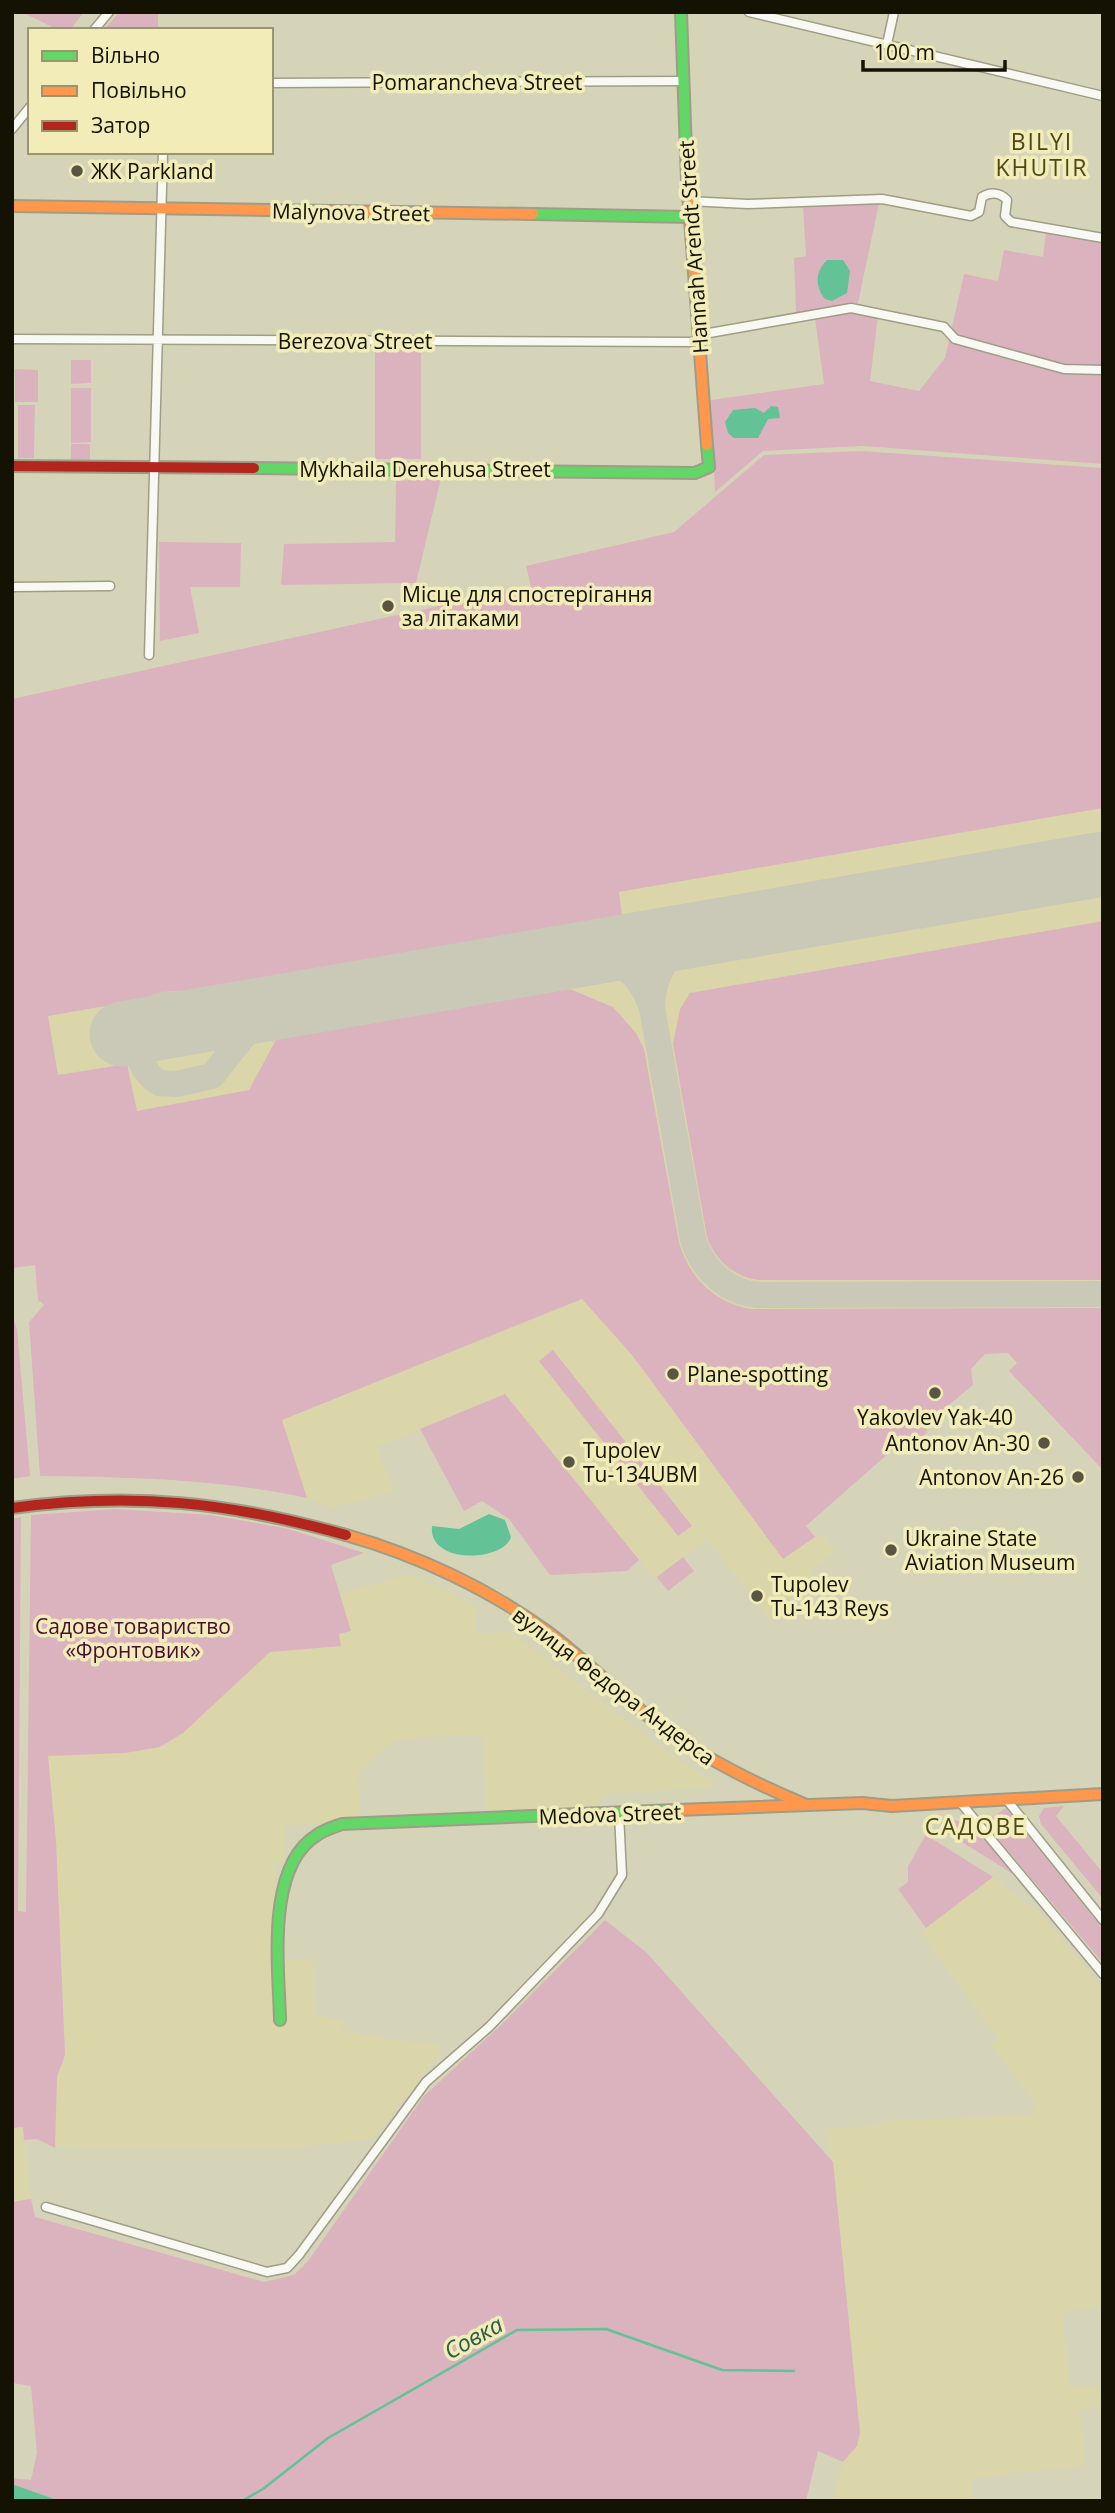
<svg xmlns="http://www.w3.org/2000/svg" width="1115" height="2513" font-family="'Open Sans',sans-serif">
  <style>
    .built { fill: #dad6a9; fill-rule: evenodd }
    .green { fill: #dab3be }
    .water { fill: #63c296 }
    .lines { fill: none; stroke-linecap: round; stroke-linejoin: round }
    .stream { stroke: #63c296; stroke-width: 2.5 }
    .taxiway { stroke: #cac8b6; stroke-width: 26 }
    .runway { stroke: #cac8b6; stroke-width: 65 }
    .street-casing { stroke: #9f9d87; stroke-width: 11 }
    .fast-casing { stroke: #9f9d87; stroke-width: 14 }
    .slow-casing { stroke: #9f9d87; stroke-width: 14 }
    .jam-casing { stroke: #9f9d87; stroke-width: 14 }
    .street { stroke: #f9f9f4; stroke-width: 8 }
    .fast { stroke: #63d668; stroke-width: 10 }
    .slow { stroke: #ff974d; stroke-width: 10 }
    .jam { stroke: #b3261e; stroke-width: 10 }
    .poi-dot { fill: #585642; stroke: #f1ecb8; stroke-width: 2.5 }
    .labels { text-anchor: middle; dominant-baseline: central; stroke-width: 7; stroke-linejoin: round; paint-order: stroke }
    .street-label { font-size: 21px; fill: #141202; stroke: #f1ecb8 }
    .poi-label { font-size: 21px; fill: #141202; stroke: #f1ecb8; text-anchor: start }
    .park-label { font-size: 21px; fill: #480d36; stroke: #f1ecb8 }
    .neighbourhood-label { font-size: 23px; letter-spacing: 2px; fill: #4d4818; stroke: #f1ecb8 }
    .water-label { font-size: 23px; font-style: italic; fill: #2a5d47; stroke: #f1ecb8 }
  </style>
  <rect width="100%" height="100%" fill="#d6d4b8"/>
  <path class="built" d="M861,451l242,17v882l-470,5 150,204 37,-25 16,17 -23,18 -4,13 -41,33 -62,-76 -51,40 -150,-185 -128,53 17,45 -65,15 -22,-9 -25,-78 -151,-126 -90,11 -3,-5 -3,-35 -23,3v-569l519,-113 -5,-20 148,-34 90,-77zM553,1351l139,175 -13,10 -139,-175z
    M411,1574l66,33 -1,27 34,-2 160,122 46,29 -2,4 -106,7 -14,14 -107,5 -5,-79 -85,5 -39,33 2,47 -75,7v36l-10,1v96h38l2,57 29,5 -2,11 99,14 -5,12 -63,81 -83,9h-235l2,-71 8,-23 -9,-213 -8,-86h37l76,-8 22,-14 87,-81 49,-6 19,-12 12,-3 -10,-37z
    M993,1877l47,37 63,76v329l-4,-11 -37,3 8,77 29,-2 3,21 -23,3 7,55 -114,13 1,23h-140l10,-39 14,-16 3,-13 -27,-271 -9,-33 58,-4v-4l150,-6 4,-12 -45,-58 8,-6 -79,-107z
    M23,2127l8,72 -19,3v-74z"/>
  <path class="green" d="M22,12h62l-14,18h-12z
    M119,12h39v18h-54z
    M879,203l-21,100 -62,11 -2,-56 12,-2 -3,-50z
    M1046,232l57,9v223l-240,-18 -100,5 -48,41 -4,-92 113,-16 -9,-66 35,-6 28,4 -8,65 49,10 26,-33 19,-84 34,7 6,-31 39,7z
    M375,350h46v109h-46z
    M71,360h20v23l-20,1z
    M15,369l23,1v32h-23z
    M71,388h20v54l-20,1z
    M18,405h17l-1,53h-16z
    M71,444h19v17h-19z
    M861,451l242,17v340l-484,84 3,24 -574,100 10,59 69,-11 10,47 112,-21 28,-52 290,-50 46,19 23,26 8,16 35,193c9,35 37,62 73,67l351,-1v162l-94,-99 8,-8 -9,-10 -23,1 -14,15 2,16 -42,35 -11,26 -9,-9h-4l-101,89 9,11 -32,22 -151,-204 -50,-56 -300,121 25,78c-89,-19 -176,-21 -267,-22l-11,-154 15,-17 -6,-5 -3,-35 -23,3v-569l519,-113 -5,-20 148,-34 90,-77z
    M441,478l-25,105 -135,2 3,-41 111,-2 1,-61z
    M159,542l82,1 -1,44h-50l9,46 -39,8z
    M1103,921v359h-344c-25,-3 -44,-20 -52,-43l-34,-193 7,-35 10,-16z
    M12,1317l5,12 13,147 -18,3z
    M553,1350l139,176 -14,10 -139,-175z
    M505,1394l134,166 -12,11 -77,4 -41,-56 -27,-18 -18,10 -44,-82z
    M115,1509l96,6 78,14 75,24 -33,12 20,66 -12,3 2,12 -71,6 -87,81 -23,14 -35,6 -77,3 8,85 9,214 -8,22 -2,71 -18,-9 -13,1 -1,-13 -11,1v-609l9,-2 -3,394 8,1 5,-397z
    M683,1557l11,14 -26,20 -11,-14z
    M1064,1806l-8,10 47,57v26l-62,-75 -2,-8 5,-8z
    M1006,1808l97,121v34l-112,-132 1,-14z
    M947,1819l22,4 11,5 63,77 -12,-10 -16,-20 -73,-45 -1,-7z
    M926,1835l67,42 -67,51 -28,-39 10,-7v-16z
    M605,1920l42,33 186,209 27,271 -3,13 -14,16 -25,-11 -12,50h-746l-48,-17v-6l19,2 6,-27 -6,-67 -19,-3v-181l19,-3 4,18 229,65 30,-7 14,-14 116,-165 80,-74z"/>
  <path class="water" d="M827,260h16l7,11 -3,22 -15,8 -7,-2c-10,-12 -10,-28 2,-39z
    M771,406l7,1 2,11 -12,1 -10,19h-24l-6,-5 -3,-11 8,-12 22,-2 9,5z
    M489,1514l16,6 6,17c-7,25 -83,28 -79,-11l27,3z
    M12,2484l48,17h-48z"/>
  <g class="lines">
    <path class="stream" d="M242,2501l21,-12 65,-51 189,-108 89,-1 116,41 72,1"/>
    <path class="taxiway" d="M558,958c46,-5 78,1 94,50l41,231c9,30 34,54 66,56l344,-1
      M652,1008c1,-40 21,-63 57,-76
      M230,1015c-20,-2 -40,-13 -60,-11 -45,4 -42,59 -11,79l18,1 35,-8 41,-52 35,-19"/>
    <path class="runway" d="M122,1034l981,-170"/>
    <defs>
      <path id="street" d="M749,12l354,84
        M94,30l15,-18
        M887,44l7,-32
        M271,83l412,-2
        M12,129l18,-22
        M688,201l60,3 134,-5 89,17 8,-4 3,-15c8,-5 18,-5 25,3l-2,16 6,6 92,16
        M698,335l153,-27 93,19 11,12 109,30 39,1
        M12,339l686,3
        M12,587l98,-1
        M149,655l14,-503
        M1006,1799l97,121
        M960,1802l143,172
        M46,2207l221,65 20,-4 12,-13 127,-173 63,-55 109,-113 24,-39 -3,-61"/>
      <path id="fast" d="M681,12l6,168
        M533,214l156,3
        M254,468l441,5 14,-6 -2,-22
        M280,2020c-1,-52 -15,-153 37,-185 7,-5 17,-8 25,-11l335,-14"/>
      <path id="slow" d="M687,180l20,265
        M12,206l521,8
        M346,1535c71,20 143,54 202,97 40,30 75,66 115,96 44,32 91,55 141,76
        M677,1810l185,-7 30,3 211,-12"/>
      <path id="jam" d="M12,466l242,2
        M12,1508c121,-16 217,-6 334,27"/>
    </defs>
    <use href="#street" class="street-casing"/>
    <use href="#fast" class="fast-casing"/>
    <use href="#slow" class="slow-casing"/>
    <use href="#jam" class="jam-casing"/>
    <use href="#street" class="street"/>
    <use href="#fast" class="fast"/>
    <use href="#slow" class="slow"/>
    <use href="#jam" class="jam"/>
  </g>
  <g class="poi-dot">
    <circle cx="77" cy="171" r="7"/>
    <circle cx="388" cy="606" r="7"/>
    <circle cx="673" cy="1374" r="7"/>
    <circle cx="935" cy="1393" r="7"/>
    <circle cx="1044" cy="1443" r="7"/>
    <circle cx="569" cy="1462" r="7"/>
    <circle cx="1078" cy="1477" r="7"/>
    <circle cx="891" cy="1550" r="7"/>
    <circle cx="757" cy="1596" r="7"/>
  </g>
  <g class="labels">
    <g class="street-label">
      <text x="477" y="82">Pomarancheva Street</text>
      <text transform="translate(351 212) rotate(1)">Malynova Street</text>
      <text transform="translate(693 247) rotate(-94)">Hannah Arendt Street</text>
      <text x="355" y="341">Berezova Street</text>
      <text x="425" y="469">Mykhaila Derehusa Street</text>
      <text transform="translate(614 1686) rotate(37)">вулиця Федора Андерса</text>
      <text transform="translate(610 1814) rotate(-2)">Medova Street</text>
    </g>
    <g class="poi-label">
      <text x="91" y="171">ЖК Parkland</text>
      <text x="402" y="594">Місце для спостерігання<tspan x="402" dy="24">за літаками</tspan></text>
      <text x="687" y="1374">Plane-spotting</text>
      <text x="935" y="1417" text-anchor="middle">Yakovlev Yak-40</text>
      <text x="1030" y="1443" text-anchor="end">Antonov An-30</text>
      <text x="583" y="1450">Tupolev<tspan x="583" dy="24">Tu-134UBM</tspan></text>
      <text x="1064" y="1477" text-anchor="end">Antonov An-26</text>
      <text x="905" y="1538">Ukraine State<tspan x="905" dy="24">Aviation Museum</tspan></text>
      <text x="771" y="1584">Tupolev<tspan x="771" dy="24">Tu-143 Reys</tspan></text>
    </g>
    <g class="park-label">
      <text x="133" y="1626">Садове товариство<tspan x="133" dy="24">«Фронтовик»</tspan></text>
    </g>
    <g class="neighbourhood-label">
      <text x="1042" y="141">BILYI<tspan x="1042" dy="26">KHUTIR</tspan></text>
      <text x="976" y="1826">САДОВЕ</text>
    </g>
    <g class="water-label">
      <text transform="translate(473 2337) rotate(-29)">Совка</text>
    </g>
  </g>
  <rect width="1115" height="2513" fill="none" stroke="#141202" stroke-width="28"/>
  <rect x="28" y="28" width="245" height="126" fill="#f1ecb8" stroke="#99956f" stroke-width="2"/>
  <rect x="42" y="51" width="35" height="10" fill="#63d668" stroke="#99956f" stroke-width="2"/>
  <text x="91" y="63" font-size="21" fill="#141202">Вільно</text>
  <rect x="42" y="86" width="35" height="10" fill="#ff974d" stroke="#99956f" stroke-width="2"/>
  <text x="91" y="98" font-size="21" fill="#141202">Повільно</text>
  <rect x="42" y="121" width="35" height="10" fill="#b3261e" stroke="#99956f" stroke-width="2"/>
  <text x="91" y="133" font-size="21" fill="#141202">Затор</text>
  <path d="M863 60v10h142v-10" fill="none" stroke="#141202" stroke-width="3.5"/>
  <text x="874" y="60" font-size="21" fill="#141202" stroke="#f1ecb8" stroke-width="5" paint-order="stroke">100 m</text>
</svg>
